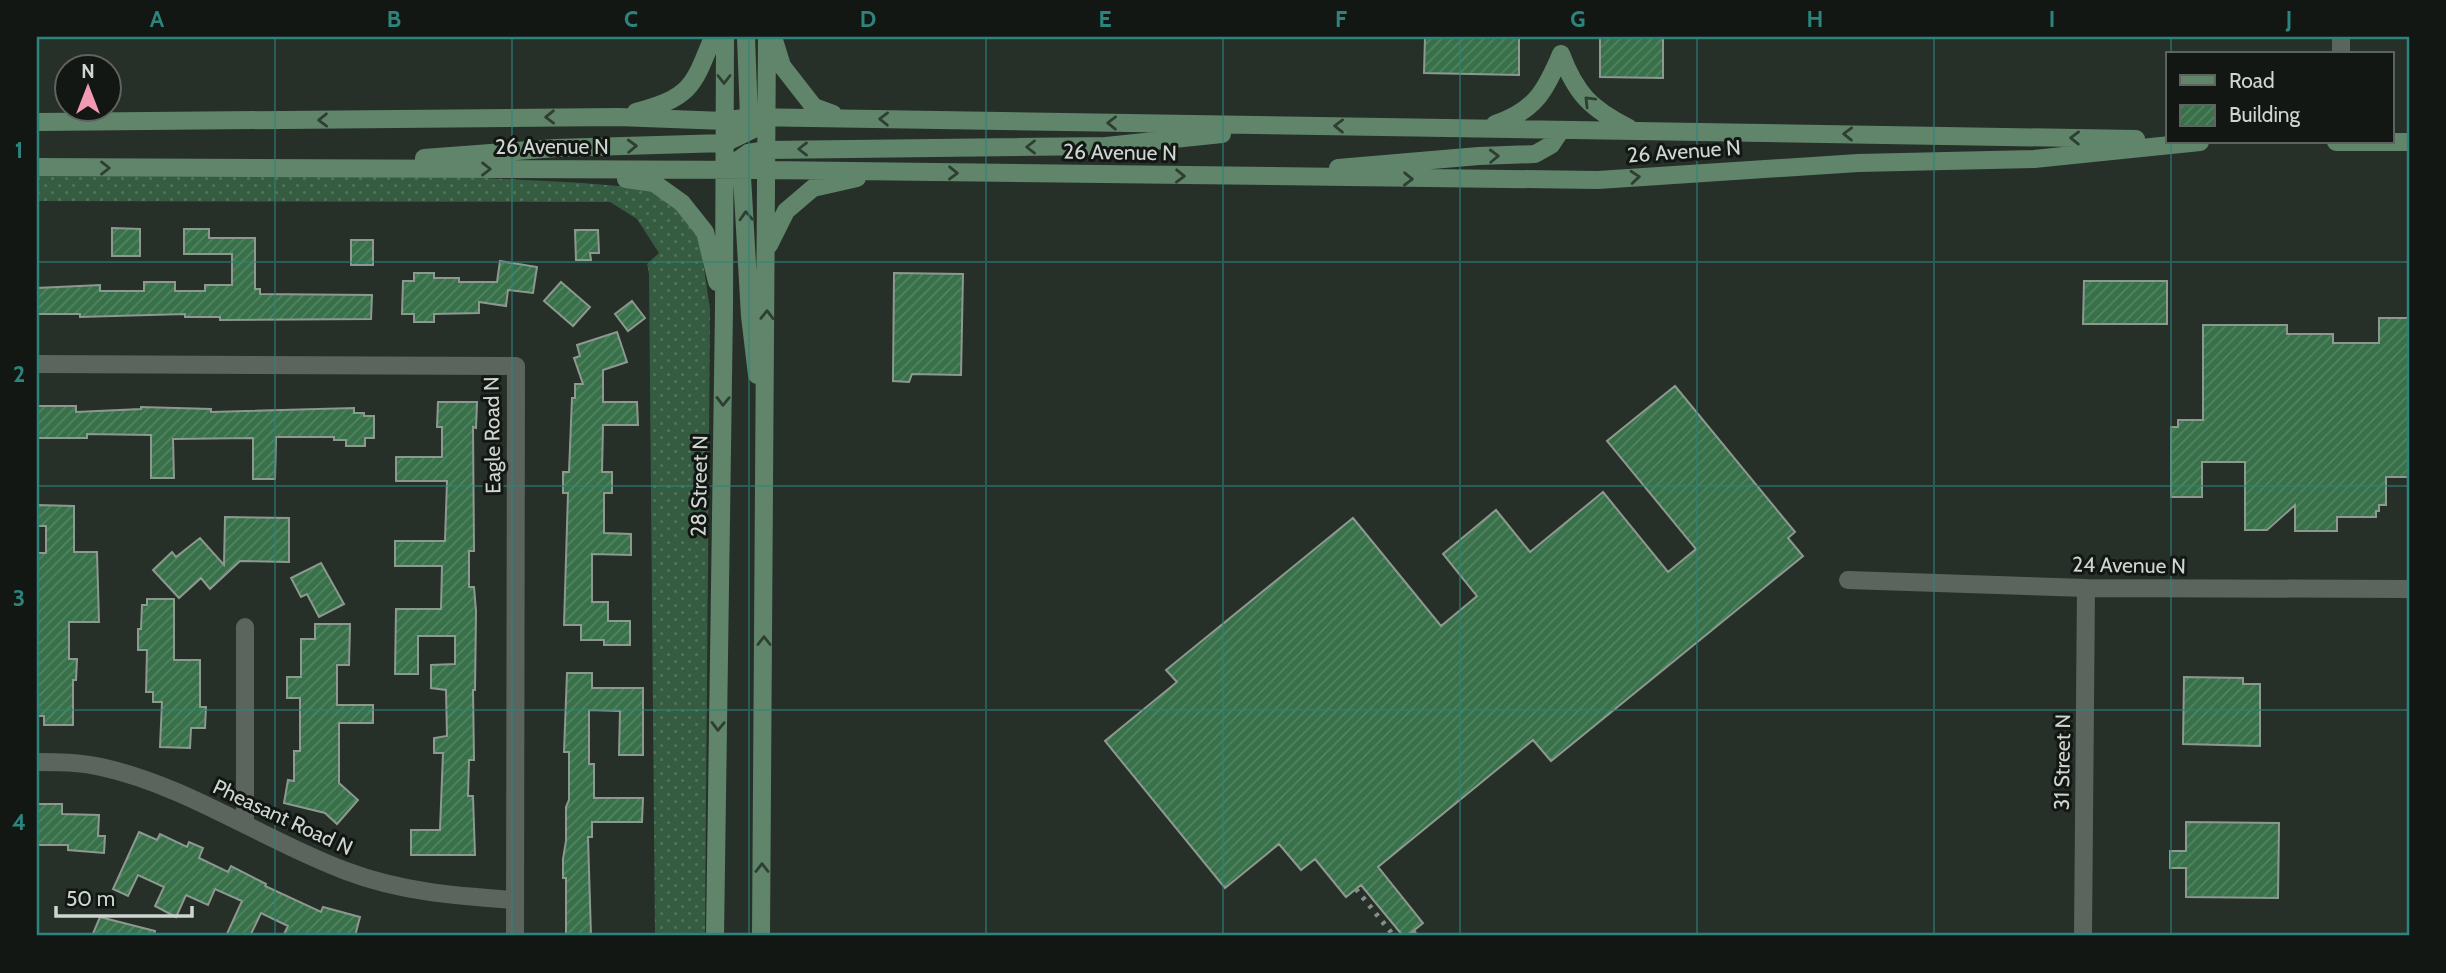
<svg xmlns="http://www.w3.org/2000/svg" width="2446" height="973" font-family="Cabin,sans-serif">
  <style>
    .grass { fill: url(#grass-dots) }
    .building { fill: url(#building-hatch); stroke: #8d988f; stroke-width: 2 }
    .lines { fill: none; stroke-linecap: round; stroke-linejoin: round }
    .minor { stroke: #5b655d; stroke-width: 18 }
    .secondary { stroke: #61856b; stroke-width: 18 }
    .rail { stroke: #868e88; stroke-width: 5; stroke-dasharray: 3.5 7; stroke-linecap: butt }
    .oneway { stroke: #2e3e32 }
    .grid { fill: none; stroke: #2c847d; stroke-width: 2; stroke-opacity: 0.55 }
    .labels { text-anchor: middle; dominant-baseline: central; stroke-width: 6; stroke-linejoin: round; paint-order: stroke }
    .street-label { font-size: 21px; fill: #cfd5d1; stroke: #121713 }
    .neatline { fill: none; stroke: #2c847d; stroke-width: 2.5 }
    .grid-label { font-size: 23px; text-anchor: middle; font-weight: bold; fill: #2c847d }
  </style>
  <defs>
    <pattern id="grass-dots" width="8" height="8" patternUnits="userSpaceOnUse" patternTransform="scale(1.75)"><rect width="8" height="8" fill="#355c40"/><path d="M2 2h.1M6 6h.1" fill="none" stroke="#51725b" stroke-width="1.8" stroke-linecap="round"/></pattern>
    <pattern id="building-hatch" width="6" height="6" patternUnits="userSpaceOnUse" patternTransform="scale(1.75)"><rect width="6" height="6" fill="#377049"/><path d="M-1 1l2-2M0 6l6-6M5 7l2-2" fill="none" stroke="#538462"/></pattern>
  </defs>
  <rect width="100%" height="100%" fill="#263029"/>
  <path class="grass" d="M37,168h258l288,15 69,6 20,14 27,31 11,75 -5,627h-50l-6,-663 -2,-9 12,-11 -22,-34 -27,-17 -573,-1z"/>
  <path class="building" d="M1425,37h94v38l-95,-2z
    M1600,37h63v41l-63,-1z
    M112,228l28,1v27h-28z
    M184,229h25v9h46v51h5v5l112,1 -1,24 -151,1v-3h-35v-3l-105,3v-3h-43v-26l63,-3v6h44v-9h31v9h30v-6h27v-31h-48z
    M575,230h23l1,23h-9l1,7h-15z
    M351,240h22v25h-22z
    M500,261l37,6 -4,26 -25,-3 -2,16 -27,-4v11l-45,1v8h-20v-8h-12l1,-33h11v-8h20v5h25v4h38z
    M894,273l69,1 -2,101 -49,-1 -3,8 -16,-1z
    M2084,281h83v43h-84z
    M561,282l29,25 -17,19 -29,-25z
    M632,301l13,17 -17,13 -13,-17z
    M2379,318h30v159h-23v28h-7v6h-3v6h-39v14h-42v-26l-28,25h-22v-68h-43v35h-31v-70h7v-7h25v-95h84v9h46v9h46z
    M617,332l10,30 -24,8v32h34l1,23h-35l-1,47h10v21h-8v40l27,1v21l-39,-1v48h16v19h22v24h-26v-5h-23v-15h-17l4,-132h-5v-21h6l3,-74h3v-14h8l-9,-26 6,-2 -3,-11z
    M1675,386l120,146 -7,6 15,18 -252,205 -18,-21 -155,127 45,56 -16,13h-4l-42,-51 -15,12 -31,-38 -14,11 -22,-26 -54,44 -120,-147 72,-59 -11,-12 187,-152 88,108 36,-30 -34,-42 53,-44 34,42 73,-60 65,80 28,-23 -89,-108z
    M438,402h39l-1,26 -3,-1 1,124h-5v36h5l2,24 -1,79h-2l1,70h-5l-1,36h5l2,59h-64v-25h29l3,-77h-9v-15l13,-2 -1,-46 -15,-2v-23l24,-1v-28h-37v38h-23l1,-65h45l1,-43h-47v-25h50l2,-60h-51v-24h46v-30h-5z
    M37,406h39v6l65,-3v-2l70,2v3l143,-4v5h10v3h10v22h-9v8h-19v-6h-12v-3h-58l-1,42h-22v-41l-80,1 1,39h-23v-43l-64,-1v4h-50z
    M37,505l37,1v46h23l2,70h-30v37h8l-1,21h-3v45h-29v-9h-7v-163h9v-27h-9z
    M225,517l64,1v44l-49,-1 -30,28 -9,-11 -22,20 -26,-28 19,-18 4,5 24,-19 24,27z
    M321,563l23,41 -25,13 -12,-23 -6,3 -10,-19z
    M147,599h27v61h26v47h6l-1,21h-14l-1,20 -30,-1 2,-45h-9v-10h-7l1,-42h-9v-21h3l1,-24h5z
    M315,624h35l-1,41h-12v40h36v18h-34v60l19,17 -21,24 -12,-11 -41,-10 4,-23 6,1v-30h6v-53h-13v-21h14v-38h14z
    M567,673h25v15h51v67h-24l1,-44 -31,-1v54h5v34h49l-1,24h-50v15h-4l3,99h-25v-58h-3v-19l3,-18v-34l3,-7v-48h-5z
    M2184,677l59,1v6h17v62l-77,-2z
    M37,804h25v10l37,1 -1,21h7l-1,17 -36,-3v-5h-31z
    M2186,822l93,1 -1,75 -92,-1v-29h-16v-17h16z
    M139,832l18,8 3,-6 27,13 2,-5 14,6 -4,10 29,14 3,-6 35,18 -1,2 56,26 2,-5 37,10 -5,19h-72l5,-10 -27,-13 -11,23h-24l16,-35 -27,-12 -7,16 -22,-10 -10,22 -21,-11 9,-19 -26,-12 -10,21 -15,-7z
    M100,917l55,14 -1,5h-62z"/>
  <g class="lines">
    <path class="minor" d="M2341,37v17
      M37,364l479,2 -1,570
      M1848,580l238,8 323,1
      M245,627v196
      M37,762c21,0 42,0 64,5 87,19 162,73 245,104 55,21 111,25 168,29
      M2083,936l3,-348"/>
    <path class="secondary" d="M746,37l3,80 3,10
      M773,37l9,29 32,41 19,7
      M1561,54c15,40 30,55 68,74
      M636,112c55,-15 57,-25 77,-75
      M37,122l581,-5 107,4 24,-4 1387,22
      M1495,124c40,-13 51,-34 66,-70
      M2336,142h73
      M424,158l132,-10 169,-5 27,-13 15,-13
      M741,159l9,157 7,59
      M37,167l731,3 830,10 260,-17 176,-4 166,-17
      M1338,168l141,-12 56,-2 16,-9 10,-15
      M724,170l24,-17 19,-3 339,-4 116,-12
      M626,179l28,4 28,20 23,29 12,50
      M769,245l17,-34 27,-23 44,-10
      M715,936l9,-628 1,-271
      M761,936l6,-899"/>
    <path class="rail" d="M1356,889l38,47
      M1413,931l3,5"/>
  </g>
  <defs><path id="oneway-chevron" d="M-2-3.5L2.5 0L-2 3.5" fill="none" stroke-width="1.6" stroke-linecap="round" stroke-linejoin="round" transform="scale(1.75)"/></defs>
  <g class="oneway">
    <use href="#oneway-chevron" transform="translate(724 79) rotate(90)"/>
    <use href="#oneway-chevron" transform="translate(1589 101) rotate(-135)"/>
    <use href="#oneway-chevron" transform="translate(550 117) rotate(179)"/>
    <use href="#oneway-chevron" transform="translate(884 119) rotate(-179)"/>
    <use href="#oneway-chevron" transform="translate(323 120) rotate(179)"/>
    <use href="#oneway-chevron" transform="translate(1112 123) rotate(-179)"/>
    <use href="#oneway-chevron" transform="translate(1339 126) rotate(-179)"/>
    <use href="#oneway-chevron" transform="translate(1848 134) rotate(-179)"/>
    <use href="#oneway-chevron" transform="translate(2075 138) rotate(-179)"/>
    <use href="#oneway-chevron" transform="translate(632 146) rotate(-2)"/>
    <use href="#oneway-chevron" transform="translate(1031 147) rotate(180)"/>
    <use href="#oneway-chevron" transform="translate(803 149) rotate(180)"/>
    <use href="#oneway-chevron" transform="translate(1494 156) rotate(-2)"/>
    <use href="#oneway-chevron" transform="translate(105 168)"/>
    <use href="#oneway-chevron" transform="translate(486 169)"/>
    <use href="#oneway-chevron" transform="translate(953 173) rotate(1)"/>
    <use href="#oneway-chevron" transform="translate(1180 176) rotate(1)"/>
    <use href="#oneway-chevron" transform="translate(1635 177) rotate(-5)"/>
    <use href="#oneway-chevron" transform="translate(1408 179) rotate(1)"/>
    <use href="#oneway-chevron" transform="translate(746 216) rotate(-93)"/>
    <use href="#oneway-chevron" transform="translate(767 315) rotate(-89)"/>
    <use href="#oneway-chevron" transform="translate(723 401) rotate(91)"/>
    <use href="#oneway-chevron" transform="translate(764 641) rotate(-90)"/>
    <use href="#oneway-chevron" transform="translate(718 726) rotate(91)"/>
    <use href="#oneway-chevron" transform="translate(762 868) rotate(-90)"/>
  </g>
  <path class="grid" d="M275,37v899M512,37v899M749,37v899M986,37v899M1223,37v899M1460,37v899M1697,37v899M1934,37v899M2171,37v17M2171,142v794M37,262h2372M37,486h2372M37,710h2372"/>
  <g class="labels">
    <g class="street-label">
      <text x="552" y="146">26 Avenue N</text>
      <text transform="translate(1684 151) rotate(-4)">26 Avenue N</text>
      <text transform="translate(1120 152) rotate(1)">26 Avenue N</text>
      <text transform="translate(492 435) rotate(-91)">Eagle Road N</text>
      <text transform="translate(699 486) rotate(-89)">28 Street N</text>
      <text transform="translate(2129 565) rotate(1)">24 Avenue N</text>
      <text transform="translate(2062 762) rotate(-89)">31 Street N</text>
      <text transform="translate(283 817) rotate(25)">Pheasant Road N</text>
    </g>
  </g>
  <rect width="2446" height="973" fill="none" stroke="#121713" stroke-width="77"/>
  <rect x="2166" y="52" width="228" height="91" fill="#121713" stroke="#5e635f" stroke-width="2"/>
  <rect x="2180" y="75" width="35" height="10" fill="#61856b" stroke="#5e635f" stroke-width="2"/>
  <text x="2229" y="88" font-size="21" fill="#cfd5d1">Road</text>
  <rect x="2180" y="105" width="35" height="21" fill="url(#building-hatch)" stroke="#5e635f" stroke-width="2"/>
  <text x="2229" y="122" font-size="21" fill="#cfd5d1">Building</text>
  <g transform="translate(88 88)"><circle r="33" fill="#121713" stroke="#5e635f" stroke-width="2"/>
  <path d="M0-5L12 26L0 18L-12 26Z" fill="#f19ab2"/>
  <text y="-10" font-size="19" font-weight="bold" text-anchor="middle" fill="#cfd5d1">N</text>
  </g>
  <path d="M56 906v10h136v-10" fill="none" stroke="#cfd5d1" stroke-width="3.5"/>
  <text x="66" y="906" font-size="21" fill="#cfd5d1" stroke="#121713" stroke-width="5" paint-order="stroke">50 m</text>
  <rect x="38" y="38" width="2370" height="896" class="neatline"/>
  <g class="grid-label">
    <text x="157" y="27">A</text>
    <text x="394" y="27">B</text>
    <text x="631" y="27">C</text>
    <text x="868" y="27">D</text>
    <text x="1105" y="27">E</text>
    <text x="1341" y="27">F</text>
    <text x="1578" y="27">G</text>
    <text x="1815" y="27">H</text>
    <text x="2052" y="27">I</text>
    <text x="2289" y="27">J</text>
    <text x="19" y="158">1</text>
    <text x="19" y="382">2</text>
    <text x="19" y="606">3</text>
    <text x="19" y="830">4</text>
  </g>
</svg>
